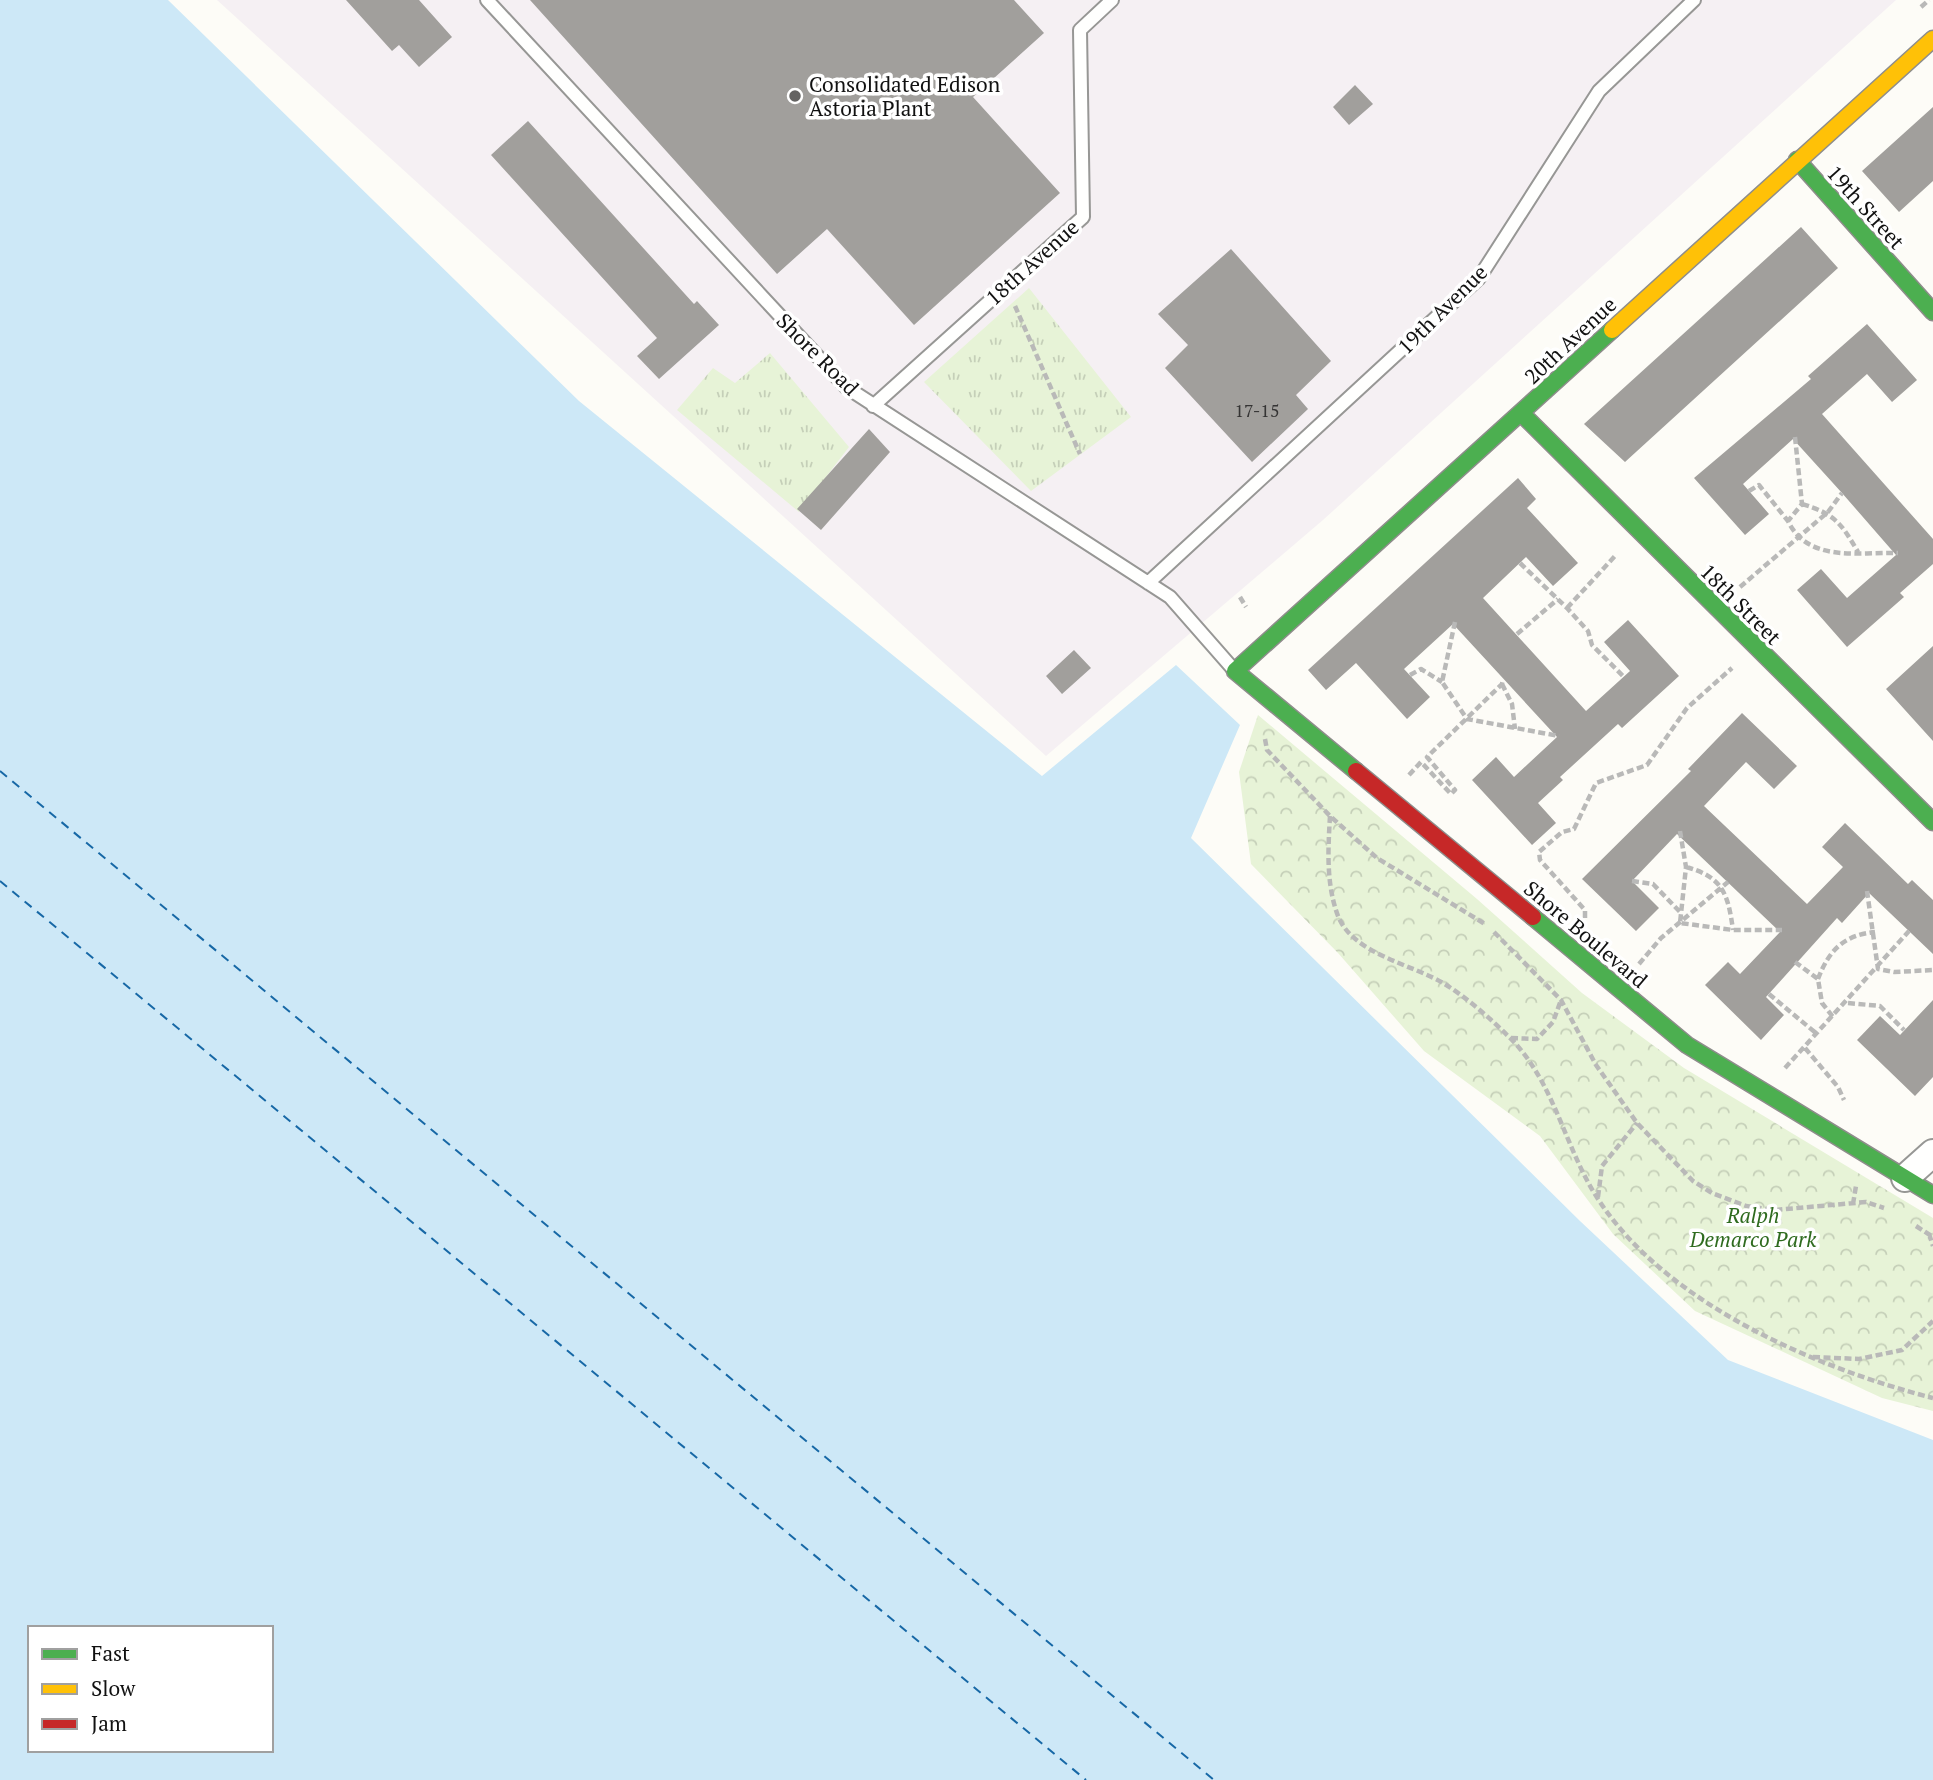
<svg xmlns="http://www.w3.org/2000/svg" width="1933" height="1780" font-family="'PT Serif',serif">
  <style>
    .industrial { fill: #f5f0f3 }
    .grass { fill: url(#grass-tufts) }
    .park { fill: url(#park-crowns) }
    .water { fill: #cde8f7; fill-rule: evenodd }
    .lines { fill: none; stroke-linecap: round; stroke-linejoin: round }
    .ferry { stroke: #1768a6; stroke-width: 2; stroke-dasharray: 9 7; stroke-linecap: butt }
    .building { fill: #a19f9c }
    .lane-casing { stroke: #979795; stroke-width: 16 }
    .street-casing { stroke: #979795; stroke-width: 30 }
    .fast-casing { stroke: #8e8d8b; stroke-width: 19 }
    .slow-casing { stroke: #8e8d8b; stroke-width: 19 }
    .jam-casing { stroke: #8e8d8b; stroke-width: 19 }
    .path { stroke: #b9b9b8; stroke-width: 4.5; stroke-dasharray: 7 3.5; stroke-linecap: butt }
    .lane { stroke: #fffffe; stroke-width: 12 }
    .street { stroke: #fffffe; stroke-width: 26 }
    .fast { stroke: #4caf50; stroke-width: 16 }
    .slow { stroke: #ffc107; stroke-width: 16 }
    .jam { stroke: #c62828; stroke-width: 16 }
    .poi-dot { fill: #646362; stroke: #fff; stroke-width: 2.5 }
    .labels { text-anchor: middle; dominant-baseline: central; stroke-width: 7; stroke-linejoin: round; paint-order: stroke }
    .number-label { font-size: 18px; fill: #353434 }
    .poi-label { font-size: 21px; fill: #111; stroke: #fff; text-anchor: start }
    .street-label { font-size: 21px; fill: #111; stroke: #fff }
    .park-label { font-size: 21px; font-style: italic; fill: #2f6b1f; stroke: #fff }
  </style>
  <defs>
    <pattern id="grass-tufts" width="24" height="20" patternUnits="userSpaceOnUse" patternTransform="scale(1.75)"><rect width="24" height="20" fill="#e7f3d7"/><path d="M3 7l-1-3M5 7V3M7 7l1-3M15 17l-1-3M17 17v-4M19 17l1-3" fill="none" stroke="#c5cfb8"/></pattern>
    <pattern id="park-crowns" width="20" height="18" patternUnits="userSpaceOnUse" patternTransform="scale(1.75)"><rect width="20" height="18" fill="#e7f3d7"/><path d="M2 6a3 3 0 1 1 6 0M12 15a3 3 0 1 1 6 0" fill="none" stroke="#c5cfb8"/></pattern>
  </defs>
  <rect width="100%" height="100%" fill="#fdfcf7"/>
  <path class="industrial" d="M217,0h1679l-573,520 -277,236z"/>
  <path class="grass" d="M1029,288l102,129 -100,74 -107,-109z
    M770,353l79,94 -50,65 -122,-102 36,-42 22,15z"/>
  <path class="park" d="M1258,715l219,184 105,94 102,75 249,150v193l-51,-13 -187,-87 -82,-77 -73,-98 -116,-85 -86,-98 -87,-89 -12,-92z"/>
  <path class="water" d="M0,0h168l411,401 463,375 134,-111 64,60 -49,113 389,383 148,139 205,80v340h-1933zM30,1628h241v122h-241z"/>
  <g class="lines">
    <path class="ferry" d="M0,771l1214,1009
      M0,881l1086,899"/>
  </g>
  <path class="building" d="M346,0h73l33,37 -33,30 -20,-22 -7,6z
    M530,0h484l30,33 -71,64 87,96 -146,132 -87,-96 -50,45z
    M1355,85l18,19 -24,21 -16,-18z
    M1933,107v74l-34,31 -37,-41z
    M528,121l166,183 3,-3 22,24 -60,54 -22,-23 20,-18 -166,-183z
    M1801,227l37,41 -213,194 -41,-38z
    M1231,249l100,112 -35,34 12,14 -56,53 -87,-94 23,-23 -30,-31z
    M1867,324l50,56 -25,22 -25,-28 -45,40 111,125v25l-33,29 4,4 -57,50 -50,-57 24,-21 26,29 49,-43 -54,-62 -49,-54 -50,45 26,30 -24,21 -51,-57 117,-99 -3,-3z
    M869,429l21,23 -69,78 -24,-21z
    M1518,478l18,21 -9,9 51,55 -25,23 -27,-29 -43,41 103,113 44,-40 -26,-29 24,-22 51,56 -57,52 -4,-4 -58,53 3,3 -25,23 18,20 -24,22 -60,-65 24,-23 18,20 43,-40 -104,-113 -49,45 26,28 -23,22 -51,-56 -30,27 -18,-20z
    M1933,646v95l-47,-52z
    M1074,650l17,18 -29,26 -16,-18z
    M1742,713l55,53 -23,23 -28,-27 -42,44 103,98 36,-37 -21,-20 23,-24 63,61 4,-4 21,20v54l-64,-61 -27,30 -5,-5 -71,79 18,18 -23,25 -56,-55 23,-23 12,12 40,-42 -103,-98 -45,47 27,27 -23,23 -54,-52 109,-108 -3,-2z
    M1933,1000v77l-18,19 -58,-56 23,-24 20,19z"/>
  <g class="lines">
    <defs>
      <path id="lane" d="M487,0l359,387 324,210 64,73
        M873,406l210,-189 -3,-187 32,-30
        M1148,583l331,-305 120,-187 95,-91"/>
      <path id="street" d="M1905,1178l28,-25"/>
      <path id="fast" d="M1797,160l136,152
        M1522,414l411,408
        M1356,771l-121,-100 377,-341
        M1533,917l154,128 246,150"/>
      <path id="slow" d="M1612,330l321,-291"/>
      <path id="jam" d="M1356,771l177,146"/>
    </defs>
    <use href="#lane" class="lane-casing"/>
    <use href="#street" class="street-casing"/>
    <use href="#fast" class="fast-casing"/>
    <use href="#slow" class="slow-casing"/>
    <use href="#jam" class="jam-casing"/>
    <path class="path" d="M1921,7l8,-7
      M1015,306l65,148
      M1795,437l7,67 -14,17c20,42 70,31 110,32
      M1749,491l10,-6 29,36
      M1802,504c33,10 39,19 56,48
      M1520,563l47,45 21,23 4,14 32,32
      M1740,587l88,-75 14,-19
      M1240,597l6,10
      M1567,608l48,-52
      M1455,622l-13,60 25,37 92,17
      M1517,634l41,-35
      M1410,675l11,-6 21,13
      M1502,684l10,20 3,25
      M1265,739l2,11 63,66 47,42 108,66
      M1409,775l12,-13 30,32 4,-4 -28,-33 75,-73 1,-5
      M1330,816c-2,34 -4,68 8,100 15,38 73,48 105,67 23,14 47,35 66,54 46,45 55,110 89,162 68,105 218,169 335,199
      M1680,831l6,36 -6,56 53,7h49
      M1686,867c37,10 42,27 47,63
      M1632,881l21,3 28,29
      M1867,891l11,78 16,3 39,-2
      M1585,918v-8l-45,-50 -1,-8 23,-20 12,-3 22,-46 51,-18 40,-57 45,-40
      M1494,932l67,68 35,65 41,58 56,58 19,12 34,13 29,4 91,-8 18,6
      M1795,962l23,17 4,24 11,14
      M1639,964l22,-26 67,-56
      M1818,979c11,-29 26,-44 57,-47
      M1769,994l48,40
      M1848,1003l32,3 24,24
      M1511,1038l26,1 16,-17 8,-22
      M1805,1048l33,39 6,13
      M1785,1068l124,-137
      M1598,1197l4,-31 35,-43
      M1853,1204l3,-18
      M1916,1226l17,11
      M1929,1234l4,12
      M1813,1357l46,2 43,-9 31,-29"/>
    <use href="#lane" class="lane"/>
    <use href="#street" class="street"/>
    <use href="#fast" class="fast"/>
    <use href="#slow" class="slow"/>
    <use href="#jam" class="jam"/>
  </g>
  <circle class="poi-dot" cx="795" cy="96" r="7"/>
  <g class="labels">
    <g class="number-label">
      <text x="1257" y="410">17-15</text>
    </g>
    <g class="poi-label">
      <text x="809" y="84">Consolidated Edison<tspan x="809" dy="24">Astoria Plant</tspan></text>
    </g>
    <g class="street-label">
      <text transform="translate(1866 207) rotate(48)">19th Street</text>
      <text transform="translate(1032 262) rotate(-42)">18th Avenue</text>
      <text transform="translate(1442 309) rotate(-45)">19th Avenue</text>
      <text transform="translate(1570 340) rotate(-43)">20th Avenue</text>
      <text transform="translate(818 354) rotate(45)">Shore Road</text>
      <text transform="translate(1741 604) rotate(45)">18th Street</text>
      <text transform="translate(1586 934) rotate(40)">Shore Boulevard</text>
    </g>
    <g class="park-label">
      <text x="1753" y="1215">Ralph<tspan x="1753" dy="24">Demarco Park</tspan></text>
    </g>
  </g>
  <rect x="28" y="1626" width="245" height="126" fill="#ffffff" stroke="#a0a0a0" stroke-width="2"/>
  <rect x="42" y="1649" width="35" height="10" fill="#4caf50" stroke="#a0a0a0" stroke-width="2"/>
  <text x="91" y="1661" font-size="21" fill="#111111">Fast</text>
  <rect x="42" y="1684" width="35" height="10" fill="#ffc107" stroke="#a0a0a0" stroke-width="2"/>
  <text x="91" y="1696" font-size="21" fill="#111111">Slow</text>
  <rect x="42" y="1719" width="35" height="10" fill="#c62828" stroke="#a0a0a0" stroke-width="2"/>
  <text x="91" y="1731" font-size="21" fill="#111111">Jam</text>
</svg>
